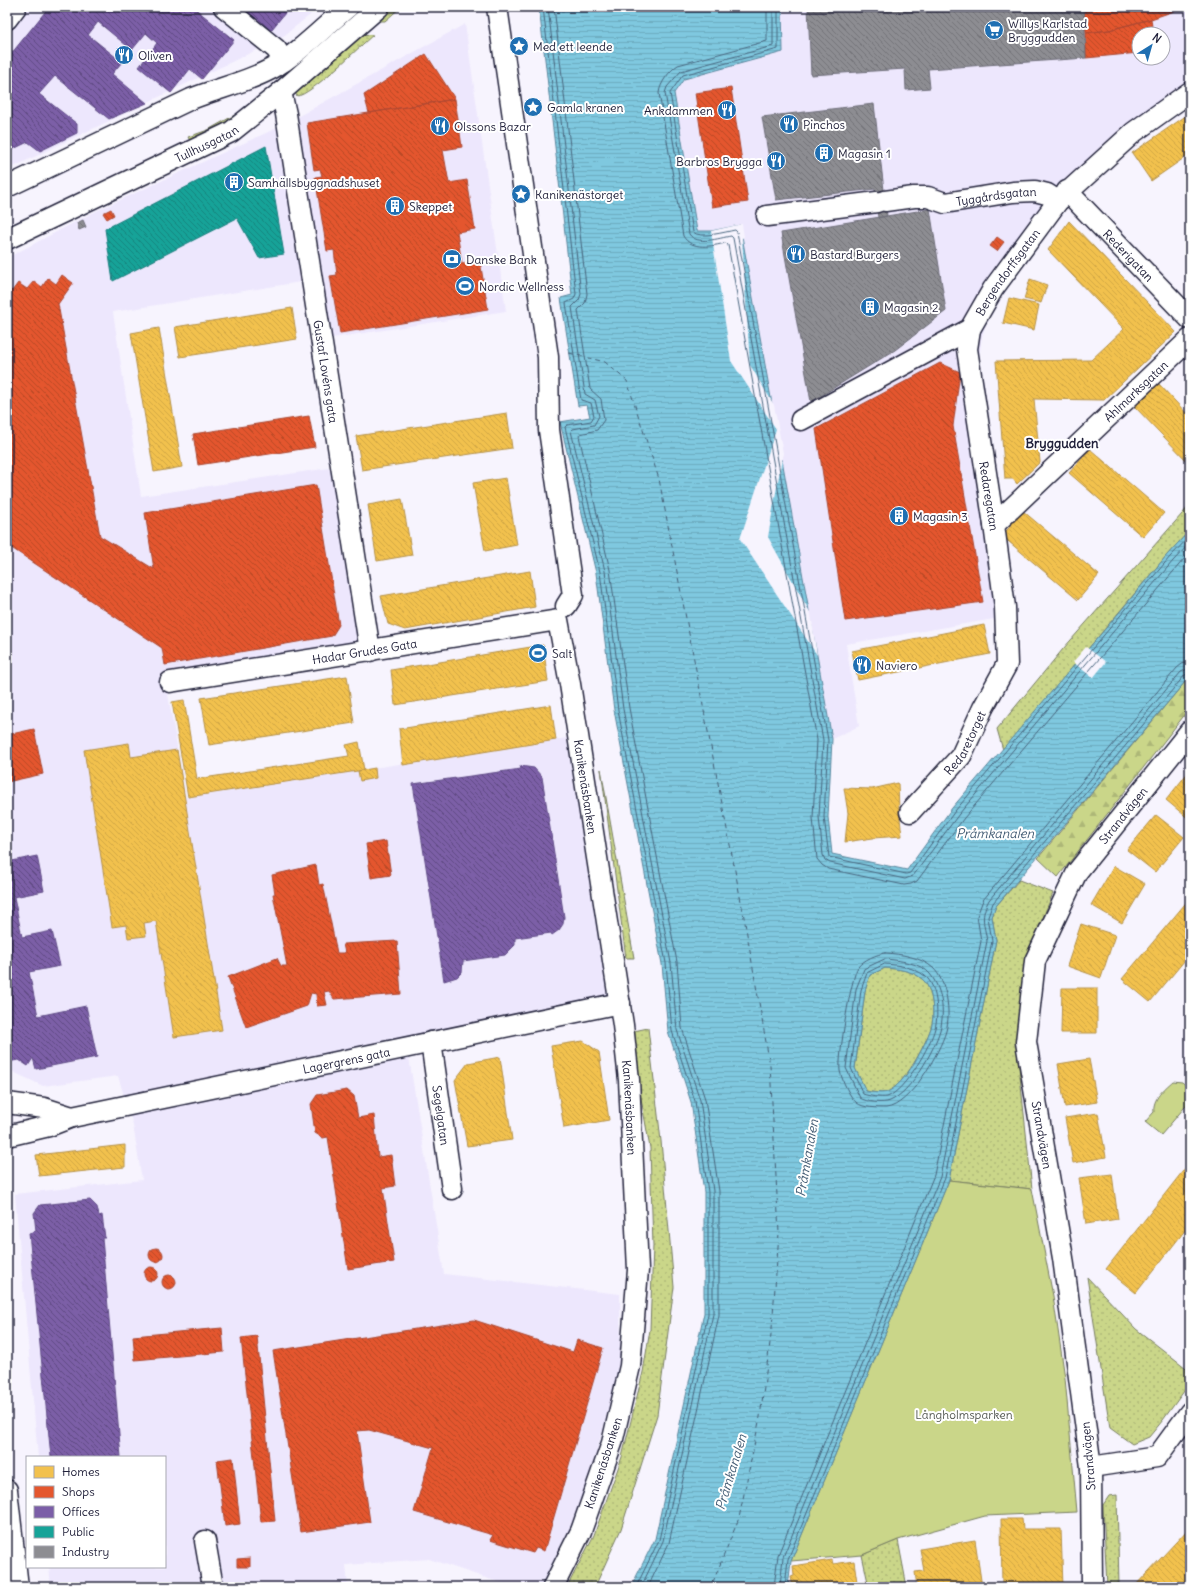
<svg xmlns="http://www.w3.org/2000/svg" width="1197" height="1594" font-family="Delius,sans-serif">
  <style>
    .built { fill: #ede7fd; fill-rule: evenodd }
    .grass { fill: url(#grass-dots); stroke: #767c62 }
    .forest { fill: url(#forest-firs); stroke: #767c62 }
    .park { fill: #cad689; stroke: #767c62 }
    .water { fill: url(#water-rules); stroke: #5a869d; fill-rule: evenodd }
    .pier { fill: #f7f4fe }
    .homes { fill: url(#homes-back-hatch); stroke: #b49148 }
    .shops { fill: url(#shops-back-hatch); stroke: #aa4732 }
    .offices { fill: url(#offices-back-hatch); stroke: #604c87 }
    .public { fill: url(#public-back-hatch); stroke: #1a7c7c }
    .industry { fill: url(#industry-back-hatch); stroke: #6d6d78 }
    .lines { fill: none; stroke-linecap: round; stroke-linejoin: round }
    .shore { stroke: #47647d; stroke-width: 1 }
    .ferry { stroke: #435c74; stroke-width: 1; stroke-dasharray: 5 4; stroke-linecap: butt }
    .minor-casing { stroke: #22223b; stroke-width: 23 }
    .minor { stroke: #fff; stroke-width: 20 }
    .labels { text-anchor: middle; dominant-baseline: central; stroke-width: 4; stroke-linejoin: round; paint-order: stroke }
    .poi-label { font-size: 12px; fill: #22223b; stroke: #fff; text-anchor: start }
    .street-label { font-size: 12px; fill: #22223b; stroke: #fff }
    .park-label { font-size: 12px; fill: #545852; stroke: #fff }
    .neighbourhood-label { font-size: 13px; font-weight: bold; fill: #22223b; stroke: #fff }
    .water-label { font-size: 13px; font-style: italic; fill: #435c74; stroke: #fff }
  </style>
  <defs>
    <pattern id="grass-dots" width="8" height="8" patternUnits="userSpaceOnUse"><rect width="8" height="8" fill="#cad689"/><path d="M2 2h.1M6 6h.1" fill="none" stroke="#adb777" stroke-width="1.8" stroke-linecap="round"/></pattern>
    <pattern id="forest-firs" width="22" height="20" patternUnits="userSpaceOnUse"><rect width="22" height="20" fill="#cad689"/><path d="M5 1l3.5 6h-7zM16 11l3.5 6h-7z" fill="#adb777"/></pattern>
    <pattern id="water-rules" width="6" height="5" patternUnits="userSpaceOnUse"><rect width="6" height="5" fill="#7fc8df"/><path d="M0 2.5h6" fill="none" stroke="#6dacc0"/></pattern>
    <pattern id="homes-back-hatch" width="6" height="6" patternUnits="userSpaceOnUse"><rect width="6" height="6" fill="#f2c14e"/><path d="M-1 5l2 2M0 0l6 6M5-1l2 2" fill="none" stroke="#cfa645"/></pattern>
    <pattern id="shops-back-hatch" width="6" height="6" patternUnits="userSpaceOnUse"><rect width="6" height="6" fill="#e4572e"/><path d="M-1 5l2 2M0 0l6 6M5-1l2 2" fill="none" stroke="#b84828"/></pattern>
    <pattern id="offices-back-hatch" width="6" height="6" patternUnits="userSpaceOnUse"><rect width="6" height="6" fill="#7b5ea7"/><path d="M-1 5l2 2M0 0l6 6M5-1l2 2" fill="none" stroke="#5f4982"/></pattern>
    <pattern id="public-back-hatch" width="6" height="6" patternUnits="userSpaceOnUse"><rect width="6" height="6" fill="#17a398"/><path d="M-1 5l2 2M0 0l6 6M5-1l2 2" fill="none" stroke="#14847d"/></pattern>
    <pattern id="industry-back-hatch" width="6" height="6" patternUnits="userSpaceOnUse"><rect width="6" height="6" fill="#8d8d92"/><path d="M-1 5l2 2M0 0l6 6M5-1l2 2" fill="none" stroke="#737378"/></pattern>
  </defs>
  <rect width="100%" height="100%" fill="#f7f4fe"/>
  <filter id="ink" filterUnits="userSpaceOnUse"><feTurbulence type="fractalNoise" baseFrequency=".025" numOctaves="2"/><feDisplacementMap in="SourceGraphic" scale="8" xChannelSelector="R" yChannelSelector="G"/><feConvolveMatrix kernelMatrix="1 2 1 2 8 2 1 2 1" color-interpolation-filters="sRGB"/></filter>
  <g filter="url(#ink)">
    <path class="built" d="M7,7h313l-39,31 -274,132z
      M782,7h408v92l-54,36 -75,75 -72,105 -7,22 -3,22 9,111 24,146 -166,28 13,82 -27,13 -92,-514 -29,6h-14l-23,-138 10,-14 99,-27zM1139,34h24v24h-24z
      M465,24l41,287 -180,28 -7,-60 -206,33 28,184 195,-29 34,184 -203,38 19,108 381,-59 41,262 -202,39 38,235 176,20 1,72 -46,161 -30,60h-32l-84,-28 -83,6 2,22h-297l-2,-20h116v-110h-127l-23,-263 127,-14 -9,-55 -15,-49 -75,10 -36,-17v-811l89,-47 183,-84z"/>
    <path class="grass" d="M390,7h11l-16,14h-11z
      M359,34l14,1c-13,11 -63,61 -76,61l-2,-3 2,-4z
      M256,103l-9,7 -54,36 -5,-9 20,-7z
      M1190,505v25l-23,25 -164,195 -6,-21 66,-80z
      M601,769l33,189h-8z
      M1019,880l34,13 -26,64 -10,91 15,141 -83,-9 47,-240 -4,-23 4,-11z
      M885,968c12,1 27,2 37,11 11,8 13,37 9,49 -6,17 -26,57 -44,64 -6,2 -16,0 -21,-1l-11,-22 10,-78 5,-16z
      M648,1028l13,113 13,146 -17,128 -36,114 -23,51 -4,7h-27l27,-52 28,-78 21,-85 7,-42 3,-84 -3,-98 -21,-116z
      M1087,1277l49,52 54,42v12l-27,37 -14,17 -17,7 -22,-16z
      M1117,1495l2,92h-12l-4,-82 6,-9z
      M898,1540l9,47h-38l-7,-32z"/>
    <path class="forest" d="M1190,676v32l-132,169 -20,-19z"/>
    <path class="park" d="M1173,1081l9,1 8,7v12l-29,34 -16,-13 9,-10c-2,-13 10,-23 19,-31z
      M949,1180l83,9 21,107 12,82 12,134 -92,4 -87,24 -36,15 -71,6z"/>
    <path class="water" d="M539,7h243l1,45 -99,27 -10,14 23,138h14l29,-6 92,514 -4,78 4,37 75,16 45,-62 166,-194 49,-59 23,-25v146l-194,230 -4,11 4,23 -47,240 -158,381 -3,26h-157l24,-48 49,-226v-121l-13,-90 -23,-71 -6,-67 -48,-254 -18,-137 -36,-151 30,-5 -3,-12 -9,1 -17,-108 11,-3zM885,968c12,1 27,2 37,11 11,8 13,37 9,49 -6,18 -26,57 -44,64 -6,2 -16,0 -21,-1l-11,-23 10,-77 5,-16z"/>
    <path class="pier" d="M742,224l2,13 -2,1 8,127 24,40 9,48 -15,84 43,77 6,41 -77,-116 36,-110 -45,-68 -20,-130z
      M1086,647l20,15 -13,16 -20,-16z"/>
    <path class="homes" d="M1190,113v41l-39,27 -19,-28z
      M1069,221l107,111 -72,68 -70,-1 6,63 -23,22 -4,-5h-8l-9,-118 95,-1 33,-31 -76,-79z
      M1030,279l17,6 -6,18 -17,-4z
      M1009,298l30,7 -5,25 -31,-7z
      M292,308l5,31 -117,18 -5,-30z
      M159,328l23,139 -28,5 -23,-139z
      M1158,383l32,34v47l-56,-58z
      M507,413l5,35 -150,22 -6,-34z
      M1090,449l74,64 -21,24 -74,-64z
      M506,478l11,67 -32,6 -12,-68z
      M402,499l10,56 -35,6 -9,-56z
      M1023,511l76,64 -21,25 -76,-64z
      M530,571l5,36 -130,23 -17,-6 -7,-28z
      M984,625l6,29 -132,26 -6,-29z
      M543,645l5,36 -153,24 -4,-35z
      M347,676l7,47 -145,22 -8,-47z
      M184,700l13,79 152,-23 -3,-11 13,-3 5,28 -176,27 -16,-95z
      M551,705l5,35 -153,25 -4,-36z
      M129,743l2,14 46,-7 45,280 -48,7 -18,-116 -12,2 2,13 -18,2 -2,-13 -14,2 -28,-177z
      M375,768l1,10 -16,3 -2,-10z
      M1190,770v50l-24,-20z
      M898,783l1,27 3,26 -29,2 -28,4 3,-29 -4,-25 28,1z
      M1156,815l28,22 -29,35 -28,-22z
      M1114,866l31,18 -23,39 -31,-18z
      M1190,898v56l-40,48 -28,-23z
      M1081,924l34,11 -14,43 -34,-12z
      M1062,988h35v45h-36z
      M583,1041l16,11 10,68 -45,8 -13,-82z
      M500,1057l12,83 -45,6 -12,-66 13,-17z
      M1089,1059l8,43 -32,5 -7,-43z
      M1098,1113l8,44 -33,6 -8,-45z
      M125,1145v22l-86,9 -3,-21z
      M1190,1162v62l-54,69 -30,-24z
      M1112,1174l6,45 -32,5 -7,-46z
      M1001,1519h21l1,10h38l2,58h-61z
      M1190,1527l-1,60h-55z
      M975,1540l7,47h-65l-2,-15 9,-1 -4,-22z
      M832,1560l1,4 21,-3 3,21 10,-1 1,6h-75l-2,-10 3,-1 -1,-10z"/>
    <path class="shops" d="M1084,7h102l-35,12 -42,11 -23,3z
      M1151,19l2,15h-14v19l-53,5v-25l23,-3z
      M426,54l29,45 -86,14 -5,-18z
      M731,88l17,114 -36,5 -17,-114z
      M455,99l7,48 -19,3 6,33 18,-3 8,49 -18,3 5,32 18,-3 8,48 -148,24 -10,-57 7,-1 -3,-25 -7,1 -12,-74 7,-1 -2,-7 -6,1 -7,-47z
      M111,209l3,6 -7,4 -4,-6z
      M997,237l7,5 -7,9 -7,-5z
      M62,275l11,8 -15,21 42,232 54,33 -9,-56 171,-28 23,140 -7,11 -167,29 -3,-17 -155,-103v-258l5,4 6,-8 9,6 7,-8 8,6 6,-9 8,6z
      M940,363l20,9 -7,54 30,176 -138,19 -29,-192z
      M309,416l6,31 -117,18 -5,-31z
      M34,729l9,45 -36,8v-47z
      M386,841l5,34 -20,3 -5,-34z
      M316,865l3,20 4,-1 14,69h8l-2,-9 54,-3 4,53 -67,5 -5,-8 -5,1 3,13 -10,1 -1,-12 -5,-1 -4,13 -61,21 -18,-50 49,-19 4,8h6l-14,-72h2l-3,-19z
      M347,1090l7,6 4,22 16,-3 4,42 13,-2 4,31 -12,2 11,74 -46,7 -20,-132 -5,1 -8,-5 -4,-29 6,-9z
      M149 1255a7 7 0 1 1 14 0a7 7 0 1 1-14 0Z
      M144 1274a7 7 0 1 1 14 0a7 7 0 1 1-14 0Z
      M162 1282a7 7 0 1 1 14 0a7 7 0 1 1-14 0Z
      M474,1320l99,32 4,-12 26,8 -59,203 -8,-3 -3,5 -43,-13 3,-5 -79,-23 19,-64 -64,-18 -12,1 13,91 -69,10 -28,-181z
      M222,1328l2,24 -89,8 -2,-24z
      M257,1336l18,185 -14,1 -20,-184z
      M233,1458l7,66 -15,2 -8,-66z
      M250,1558v9h-13v-8z"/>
    <path class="offices" d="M49,7h144l41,33 -32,39 -12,-10 -19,24 -32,-26 18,-24 -11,-10 -14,17 -34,-28 -10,13 34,27 -10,12 35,29 -38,16 -54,-43 -16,18 38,30v9l-37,18 -12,-9 -21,10v-93z
      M232,7h58l-23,28z
      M520,766l14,2 8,9 22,140 -1,7 -4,6 -7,5 -1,-2 -36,5v7l-10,10 -42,6 -1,11 -5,5 -13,4 -31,-197 108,-15z
      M37,856l7,35 -30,6 8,40 30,-6 8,35 -31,6 9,44 48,-10 11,51 -61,12 -3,-11 -5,8 -9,-6 -12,2v-200z
      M90,1200l7,7 2,9 3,-1 3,23h-3l19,219h-70l-22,-224 7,-2 -2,-18 6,-8z"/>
    <path class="public" d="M266,146l18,108 -25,4 -22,-40 -124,63 -8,-52z"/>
    <path class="industry" d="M808,7h276l2,51 -158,11 2,19 -24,2 -1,-21 -94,6z
      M874,104l13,112 -9,2 -3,-29 -99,11 -14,-83z
      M930,209l16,102 -51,39 -84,52 -30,-169z
      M83,220l3,7 -7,3 -2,-7z"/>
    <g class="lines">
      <path class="shore" d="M543,7l33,287 -2,5 -8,4 15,97 10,3 3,13 -3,5 -24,4 -2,2 35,145 18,138 48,253 6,68 23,70 13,91v122l-49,226 -23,47
        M548,7l33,287 -2,6 -7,7 13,87 10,6 4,16 -5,9 -21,4 -2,2 34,140 18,138 48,254 6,67 23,70 13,91v123l-50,227 -22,46
        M554,7l33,287 -2,9 -7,7 12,79 11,10 3,21 -7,10 -17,4 -1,2 31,134 19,138 48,254 5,66 23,71 14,92v124l-50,228 -21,44
        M767,7v34l-89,24c-8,5 -18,18 -19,28l24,143c9,15 29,10 43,7l2,2 89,495 -4,78 4,41 5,6 6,4 76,16 7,-1 6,-3 47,-63 226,-266
        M773,7v39l-92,25 -14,16 -2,6 24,141c8,12 30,4 42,2l2,2 90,502 -4,77 4,38 2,5 5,3 75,16 8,-3 46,-62 214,-253 17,-18
        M778,7v42l-95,26 -13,18 23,139c7,7 32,0 42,-2l2,2 91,508 -4,77 5,40 77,17 4,-1 45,-62 215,-254 20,-21
        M885,953c16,1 36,4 48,15 14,13 18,45 13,63 -6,21 -36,75 -60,77 -8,0 -23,0 -29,-5 -7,-5 -15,-23 -17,-32 -2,-14 11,-94 18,-104 5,-7 19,-13 27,-14z
        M885,959c12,1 37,4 45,15 12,15 15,38 10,56 -6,21 -29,62 -50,71 -7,3 -24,1 -30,-3l-14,-30 10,-79 8,-20z
        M885,964c13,1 29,3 40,12 12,9 14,38 10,52 -4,17 -30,63 -48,69 -6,1 -19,-1 -24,-3l-12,-26 10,-78 6,-17z
        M774,1587l4,-32 156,-380 47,-234 -4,-25 6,-16 194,-232 5,-4 8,-2
        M780,1587l3,-30 157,-380 47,-236c-3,-18 -7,-24 2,-41l192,-228 9,-4
        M785,1587l3,-28 157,-381 47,-237 -4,-24 5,-14 192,-228 5,-2"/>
      <path class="ferry" d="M569,353l36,9 22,19 32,98 85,438 26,148 9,168 -7,95 -12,89 -21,101 -28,69"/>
      <defs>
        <g id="minor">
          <path d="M224,7l52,42 8,12"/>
          <path d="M497,7l51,350 1,73 24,165 -7,11"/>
          <path d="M7,19l9,-12"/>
          <path id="s1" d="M281,92l5,22 84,537"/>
          <path d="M7,187l184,-88c27,-11 54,-16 80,-30 26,-14 54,-43 77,-62"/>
          <path id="s2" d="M1067,191l123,128"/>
          <path id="s3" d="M885,201l29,-4h14l17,6 68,-11 22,-1 12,3 11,7"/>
          <path d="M767,216l110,-14"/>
          <path id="s4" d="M7,239l224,-107 50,-40 98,-85"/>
          <path id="s5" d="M801,420l169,-91 23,-40 65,-88 76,-69 56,-40"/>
          <path id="s6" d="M994,525l196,-186"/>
          <path id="s7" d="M170,682l388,-62 12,64 53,341 6,55 9,190 -8,96 -18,77 -31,88 -28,56"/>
          <path id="s8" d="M910,812l51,-56 22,-48 24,-44 -2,-57 -11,-82 -27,-176 3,-20"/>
          <path id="s9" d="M431,1042l21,147"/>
          <path d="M7,1103l37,5 28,9"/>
          <path id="s10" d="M7,1136l42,-10 23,-9 548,-114"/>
          <path d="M1091,1467l66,-10 33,-45"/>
          <path d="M7,1490l11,97"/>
          <path d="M205,1541l8,46"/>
          <path id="s11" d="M1092,1587l-1,-120 -28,-209 -37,-216 9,-81 42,-89 113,-141"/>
        </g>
      </defs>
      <use href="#minor" class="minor-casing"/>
      <use href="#minor" class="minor"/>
    </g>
  </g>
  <defs>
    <symbol id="supermarket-disc" viewBox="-11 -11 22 22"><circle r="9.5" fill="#1f6fb2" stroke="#fff"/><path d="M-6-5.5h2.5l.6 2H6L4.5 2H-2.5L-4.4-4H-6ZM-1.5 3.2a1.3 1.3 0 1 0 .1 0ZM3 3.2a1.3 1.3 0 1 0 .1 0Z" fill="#fff"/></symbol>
    <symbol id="sight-disc" viewBox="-11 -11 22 22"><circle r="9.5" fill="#1f6fb2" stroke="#fff"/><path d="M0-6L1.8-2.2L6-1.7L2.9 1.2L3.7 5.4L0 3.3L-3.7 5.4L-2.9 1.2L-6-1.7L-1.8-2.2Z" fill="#fff"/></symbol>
    <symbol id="restaurant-disc" viewBox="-11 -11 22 22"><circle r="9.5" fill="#1f6fb2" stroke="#fff"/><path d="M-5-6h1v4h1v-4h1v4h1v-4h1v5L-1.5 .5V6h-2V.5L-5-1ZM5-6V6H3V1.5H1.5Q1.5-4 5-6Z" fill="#fff"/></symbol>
    <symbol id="building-disc" viewBox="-11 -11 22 22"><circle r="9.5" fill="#1f6fb2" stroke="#fff"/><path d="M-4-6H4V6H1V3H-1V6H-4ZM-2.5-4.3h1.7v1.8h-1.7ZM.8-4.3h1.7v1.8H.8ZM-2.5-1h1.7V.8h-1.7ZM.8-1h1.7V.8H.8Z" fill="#fff"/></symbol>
    <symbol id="bank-disc" viewBox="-11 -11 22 22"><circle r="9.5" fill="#1f6fb2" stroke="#fff"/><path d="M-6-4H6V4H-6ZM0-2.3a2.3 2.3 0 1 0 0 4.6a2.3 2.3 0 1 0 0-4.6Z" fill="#fff"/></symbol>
    <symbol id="stadium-disc" viewBox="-11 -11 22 22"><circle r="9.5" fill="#1f6fb2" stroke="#fff"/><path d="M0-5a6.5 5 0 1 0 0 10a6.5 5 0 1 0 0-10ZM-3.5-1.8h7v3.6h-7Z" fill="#fff"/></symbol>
  </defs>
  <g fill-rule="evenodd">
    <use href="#supermarket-disc" x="983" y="19" width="22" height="22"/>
    <use href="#sight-disc" x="508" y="35" width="22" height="22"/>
    <use href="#restaurant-disc" x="113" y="44" width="22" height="22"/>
    <use href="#sight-disc" x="522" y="96" width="22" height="22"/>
    <use href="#restaurant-disc" x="716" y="99" width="22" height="22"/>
    <use href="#restaurant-disc" x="778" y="113" width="22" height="22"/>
    <use href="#restaurant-disc" x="429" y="115" width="22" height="22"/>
    <use href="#building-disc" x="813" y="142" width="22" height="22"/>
    <use href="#restaurant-disc" x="765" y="150" width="22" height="22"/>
    <use href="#building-disc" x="223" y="171" width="22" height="22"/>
    <use href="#sight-disc" x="510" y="183" width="22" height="22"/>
    <use href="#building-disc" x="384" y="195" width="22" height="22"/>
    <use href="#restaurant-disc" x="785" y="243" width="22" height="22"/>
    <use href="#bank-disc" x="441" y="248" width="22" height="22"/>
    <use href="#stadium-disc" x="454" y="275" width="22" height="22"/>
    <use href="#building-disc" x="859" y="296" width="22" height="22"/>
    <use href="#building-disc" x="888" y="505" width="22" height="22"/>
    <use href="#stadium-disc" x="527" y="642" width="22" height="22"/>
    <use href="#restaurant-disc" x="851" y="654" width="22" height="22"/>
  </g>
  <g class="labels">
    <g class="poi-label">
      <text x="1008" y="23">Willys Karlstad<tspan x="1008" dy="14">Bryggudden</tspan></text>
      <text x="533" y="46">Med ett leende</text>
      <text x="138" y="55">Oliven</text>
      <text x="547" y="107">Gamla kranen</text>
      <text x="713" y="110" text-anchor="end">Ankdammen</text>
      <text x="803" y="124">Pinchos</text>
      <text x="454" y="126">Olssons Bazar</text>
      <text x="838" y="153">Magasin 1</text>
      <text x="762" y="161" text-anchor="end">Barbros Brygga</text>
      <text x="248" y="182">Samhällsbyggnadshuset</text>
      <text x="535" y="194">Kanikenästorget</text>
      <text x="409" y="206">Skeppet</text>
      <text x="810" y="254">Bastard Burgers</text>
      <text x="466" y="259">Danske Bank</text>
      <text x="479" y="286">Nordic Wellness</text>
      <text x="884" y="307">Magasin 2</text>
      <text x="913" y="516">Magasin 3</text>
      <text x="552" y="653">Salt</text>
      <text x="876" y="665">Naviero</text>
    </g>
    <g class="street-label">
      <text stroke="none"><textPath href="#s4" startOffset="221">Tullhusgatan</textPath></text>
      <text stroke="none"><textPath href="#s3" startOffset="113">Tyggårdsgatan</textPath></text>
      <text stroke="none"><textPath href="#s2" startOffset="89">Rederigatan</textPath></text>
      <text stroke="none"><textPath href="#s5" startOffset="260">Bergendorffsgatan</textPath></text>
      <text stroke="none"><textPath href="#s1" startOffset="283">Gustaf Lovéns gata</textPath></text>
      <text stroke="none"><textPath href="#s6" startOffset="195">Ahlmarksgatan</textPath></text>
      <text transform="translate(989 496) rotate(81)">Redaregatan</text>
      <text stroke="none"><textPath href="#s7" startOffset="197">Hadar Grudes Gata</textPath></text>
      <text stroke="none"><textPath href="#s8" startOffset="89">Redaretorget</textPath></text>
      <text stroke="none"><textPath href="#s7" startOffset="562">Kanikenäsbanken</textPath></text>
      <text stroke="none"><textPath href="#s11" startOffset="803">Strandvägen</textPath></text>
      <text stroke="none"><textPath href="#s10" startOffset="348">Lagergrens gata</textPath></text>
      <text stroke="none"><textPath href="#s7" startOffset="886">Kanikenäsbanken</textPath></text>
      <text stroke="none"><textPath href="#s9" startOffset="74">Segelgatan</textPath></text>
      <text transform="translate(1042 1135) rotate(80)">Strandvägen</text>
      <text transform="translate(1088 1456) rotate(-95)">Strandvägen</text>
      <text transform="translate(603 1463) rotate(-72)">Kanikenäsbanken</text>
    </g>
    <g class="park-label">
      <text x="964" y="1414">Långholmsparken</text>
    </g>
    <g class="neighbourhood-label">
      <text x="1062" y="443">Bryggudden</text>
    </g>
    <g class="water-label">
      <text x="995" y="833">Pråmkanalen</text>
      <text transform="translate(807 1158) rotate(-80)">Pråmkanalen</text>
      <text transform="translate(731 1472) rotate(-73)">Pråmkanalen</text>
    </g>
  </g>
  <rect width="1197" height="1594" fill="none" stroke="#fff" stroke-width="24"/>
  <rect x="12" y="12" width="1173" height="1570" fill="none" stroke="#22223b" stroke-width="1.5" filter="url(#ink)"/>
  <rect x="26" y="1456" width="140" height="112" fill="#ffffff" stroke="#a7a7b1"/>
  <rect x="34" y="1466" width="20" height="12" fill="#f2c14e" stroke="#a7a7b1"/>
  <text x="62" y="1476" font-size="12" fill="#22223b">Homes</text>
  <rect x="34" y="1486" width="20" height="12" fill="#e4572e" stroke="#a7a7b1"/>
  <text x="62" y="1496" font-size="12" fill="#22223b">Shops</text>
  <rect x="34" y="1506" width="20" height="12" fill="#7b5ea7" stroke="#a7a7b1"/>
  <text x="62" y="1516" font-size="12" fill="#22223b">Offices</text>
  <rect x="34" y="1526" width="20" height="12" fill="#17a398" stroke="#a7a7b1"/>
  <text x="62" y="1536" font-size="12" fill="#22223b">Public</text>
  <rect x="34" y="1546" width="20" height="12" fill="#8d8d92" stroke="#a7a7b1"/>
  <text x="62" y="1556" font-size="12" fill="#22223b">Industry</text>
  <g transform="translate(1151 46) rotate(37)"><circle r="19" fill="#ffffff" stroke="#a7a7b1"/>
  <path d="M0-3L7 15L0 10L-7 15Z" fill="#1f6fb2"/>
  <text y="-6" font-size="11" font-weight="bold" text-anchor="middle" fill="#22223b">N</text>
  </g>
</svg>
